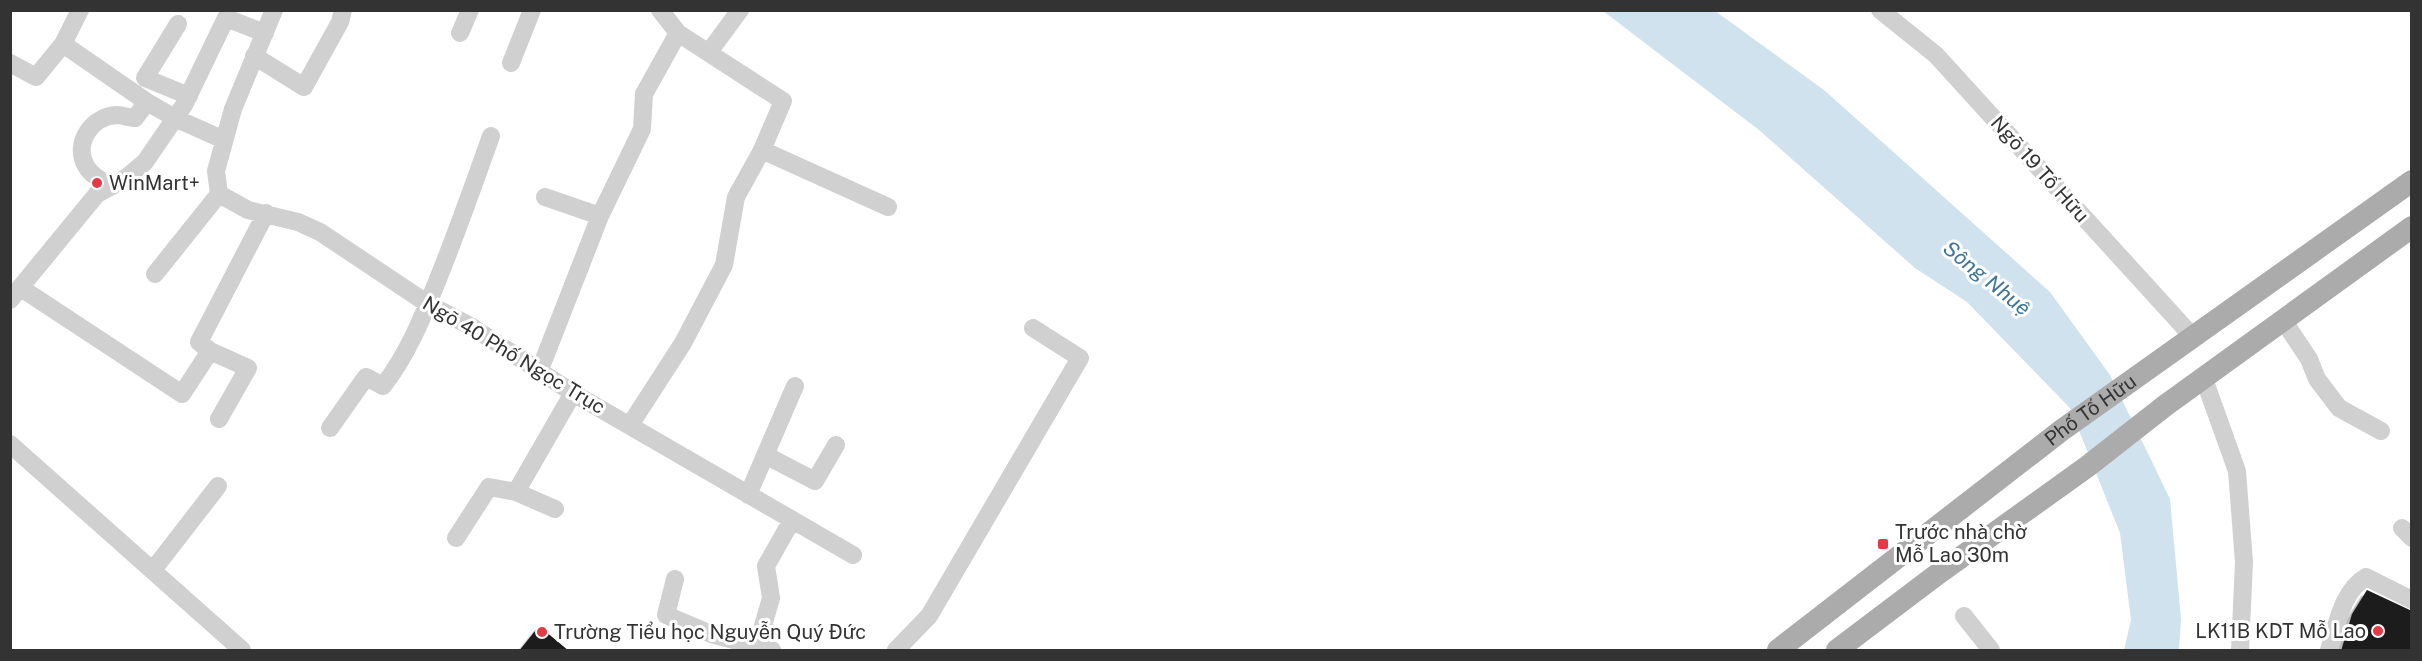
<svg xmlns="http://www.w3.org/2000/svg" width="2422" height="661" font-family="'Public Sans',sans-serif">
  <style>
    .water { fill: #cfe2ee }
    .building { fill: #1a1a1a; filter: url(#shadow) }
    .lines { fill: none; stroke-linecap: round; stroke-linejoin: round }
    .minor { stroke: #d0d0d0; stroke-width: 18 }
    .major { stroke: #ababab; stroke-width: 22 }
    .poi-dot { fill: #e63946; stroke: #fff; stroke-width: 2 }
    .labels { text-anchor: middle; dominant-baseline: central; stroke-width: 6; stroke-linejoin: round; paint-order: stroke }
    .street-label { font-size: 20px; fill: #333; stroke: #fff }
    .poi-label { font-size: 20px; fill: #333; stroke: #fff; text-anchor: start }
    .water-label { font-size: 21px; font-style: italic; fill: #3f7597; stroke: #fff }
  </style>
  <defs>
    <filter id="shadow"><feDropShadow dx="-5.5" dy="5.5" stdDeviation="0" flood-color="#0004"/></filter>
  </defs>
  <rect width="100%" height="100%" fill="#fff"/>
  <path class="water" d="M1603,11h112l109,79 226,202 60,83 60,124 11,120 -2,31h-55l7,-30 -11,-87 -50,-125 -103,-106 -52,-34 -156,-138z"/>
  <path class="building" d="M2367,590l45,21v40h-71l11,-37z
    M539,626l30,25h-50z"/>
  <g class="lines">
    <path class="minor" d="M274,10l-41,99 -17,62 3,23 29,16 50,12 22,10 108,72 44,23 101,66 280,162
      M1880,10l56,45 257,282
      M178,24l-33,54 44,18
      M460,33l10,-23
      M63,44l84,58 28,16 49,22
      M709,52l31,-42
      M254,56l50,31 36,-65 3,-12
      M10,63l26,14 27,-33 17,-34
      M511,63l21,-53
      M762,150l126,57
      M112,186c-9,-4 -21,-11 -26,-20 -13,-23 6,-50 31,-51 6,0 12,3 18,3l12,-16
      M545,197l55,19
      M155,274l64,-80
      M21,288l161,106 28,-43 -11,-9 67,-129
      M10,300l87,-106 29,-16 19,-16 39,-57 42,-87 39,15
      M2283,320l26,39 8,20 22,29 42,23
      M210,351l38,17 -29,51
      M539,372l61,-156 42,-87 2,-35 34,-61
      M2204,379l33,92 7,91 -4,88
      M630,425l53,-82 41,-78 12,-68 26,-47 21,-49 -105,-68 -18,-23
      M330,428l36,-51 17,9c25,-32 40,-70 55,-107 19,-47 36,-95 53,-143
      M10,444l232,206
      M765,455l50,26 21,-36
      M516,492l39,17
      M748,495l47,-109
      M2402,528l10,10
      M456,538l33,-51 27,5 57,-99
      M153,570l65,-84
      M675,579l-9,36 45,19 61,16
      M1964,616l27,34
      M757,647l14,-49 -5,-32 26,-46
      M896,650l33,-34 151,-258 -47,-30
      M2329,650c8,-25 13,-59 37,-73l46,23"/>
    <g class="major">
      <path id="s1" d="M1778,650l284,-220 350,-249"/>
      <path d="M1837,650l102,-77 149,-107 78,-61 246,-178"/>
    </g>
  </g>
  <g class="poi-dot">
    <circle cx="97" cy="183" r="6"/>
    <rect x="1877" y="538" width="12" height="12" rx="3"/>
    <circle cx="2378" cy="631" r="6"/>
    <circle cx="542" cy="632" r="6"/>
  </g>
  <g class="labels">
    <g class="street-label">
      <text transform="translate(2040 169) rotate(48)">Ngõ 19 Tố Hữu</text>
      <text transform="translate(514 355) rotate(31)">Ngõ 40 Phố Ngọc Trục</text>
      <text stroke="none"><textPath href="#s1" startOffset="394">Phố Tố Hữu</textPath></text>
    </g>
    <g class="poi-label">
      <text x="109" y="183">WinMart+</text>
      <text x="1895" y="532">Trước nhà chờ<tspan x="1895" dy="23">Mỗ Lao 30m</tspan></text>
      <text x="2366" y="631" text-anchor="end">LK11B KDT Mỗ Lao</text>
      <text x="554" y="632">Trường Tiểu học Nguyễn Quý Đức</text>
    </g>
    <g class="water-label">
      <text transform="translate(1987 278) rotate(39)">Sông Nhuệ</text>
    </g>
  </g>
  <rect width="2422" height="661" fill="none" stroke="#333333" stroke-width="24"/>
</svg>
